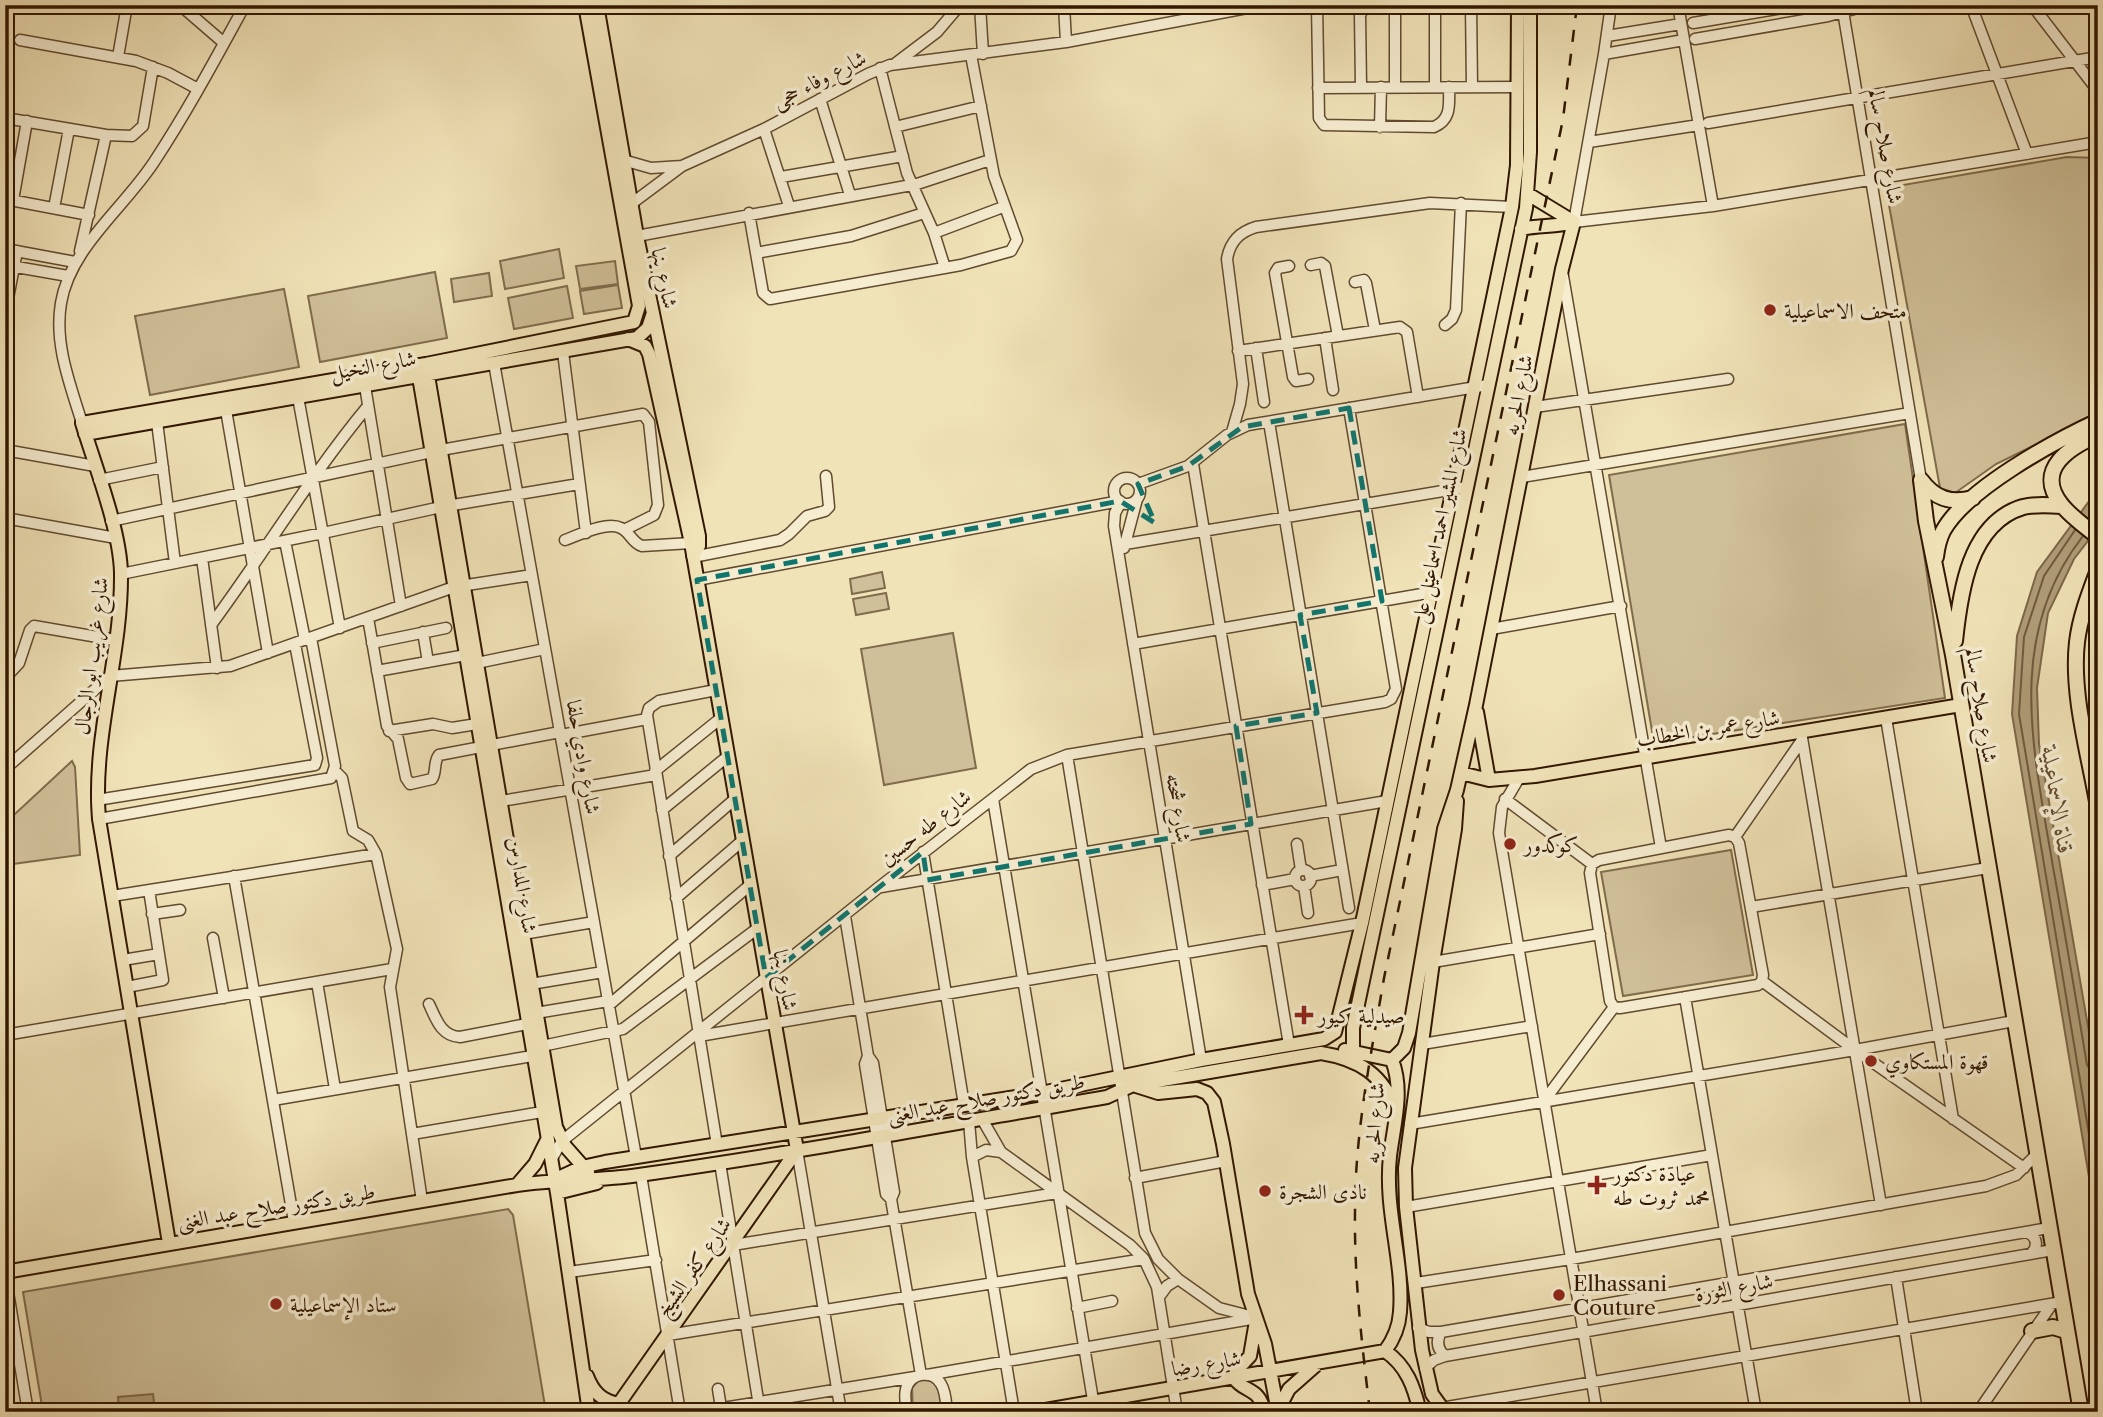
<svg xmlns="http://www.w3.org/2000/svg" width="2103" height="1417" font-family="'Libre Caslon Text',Amiri,serif">
  <style>
    .green { fill: #d0c099; stroke: #806c4c; stroke-width: 2 }
    .water { fill: #b09e79; stroke: #7d6849; stroke-width: 2 }
    .lines { fill: none; stroke-linecap: round; stroke-linejoin: round }
    .shore { stroke: #705a3c; stroke-width: 2 }
    .minor-casing { stroke: #614a2e; stroke-width: 13 }
    .major-casing { stroke: #311700; stroke-width: 16 }
    .highway-casing { stroke: #311700; stroke-width: 18 }
    .minor { stroke: #f6edd1; stroke-width: 10 }
    .major { stroke: #f1e3b8; stroke-width: 12 }
    .highway { stroke: #f1e3b8; stroke-width: 14 }
    .rail { stroke: #311700; stroke-width: 2.5; stroke-dasharray: 12 12; stroke-linecap: butt }
    .marked { fill: none; stroke: #0f766e; stroke-width: 5; stroke-dasharray: 14 9; stroke-linejoin: round }
    .poi-dot { fill: #8f2418; stroke: #f6edd1; stroke-width: 2.5 }
    .labels { text-anchor: middle; dominant-baseline: central; stroke-width: 7; stroke-linejoin: round; paint-order: stroke }
    .street-label { font-size: 21px; fill: #311700; stroke: #f6edd1 }
    .poi-label { font-size: 21px; fill: #311700; stroke: #f6edd1; text-anchor: start }
    .water-label { font-size: 23px; font-style: italic; fill: #644d30; stroke: #f6edd1 }
  </style>
  <rect width="100%" height="100%" fill="#f1e3b8"/>
  <filter id="stains"><feTurbulence type="fractalNoise" baseFrequency=".00286" numOctaves="4"/><feColorMatrix values="0 0 0 0 .2 0 0 0 0 .09 0 0 0 0 .02 0 0 0 .5 -.17"/></filter>
  <radialGradient id="worn" r=".72"><stop offset=".6" stop-color="#630" stop-opacity="0"/><stop offset="1" stop-color="#630" stop-opacity=".3"/></radialGradient>
  <path class="green" d="M2067,157l31,1v256l-102,50 -41,29 -15,-5 -51,-283 2,-18z
    M559,249l5,29 -59,11 -5,-28z
    M615,261l3,23 -38,5 -4,-23z
    M435,272l12,66 -127,24 -12,-66z
    M489,273l3,23 -38,6 -3,-23z
    M618,285l4,23 -38,6 -4,-23z
    M567,286l6,32 -59,11 -6,-31z
    M284,289l15,78 -149,28 -15,-79z
    M1905,424l40,274 -291,45 -45,-268z
    M882,572l3,16 -33,6 -2,-15z
    M886,593l3,16 -33,6 -3,-16z
    M953,633l23,135 -92,17 -23,-136z
    M72,761l3,6 5,88 -75,10v-46l10,-5z
    M1731,850l22,125 -130,21 -22,-124z
    M508,1209l5,6 33,197h-503l-20,-120z
    M921,1377l17,6 7,29h-32l-1,-24z"/>
  <path class="water" d="M2098,489v39l-24,31 -26,54 -11,75 2,56 59,340v147l-86,-517 5,-78 20,-64z
    M153,1394l2,17 -36,1 -1,-15z"/>
  <g class="lines">
    <path class="shore" d="M2075,530l-31,46 -20,61 -5,77 79,474
      M2083,536c-79,101 -49,216 -30,331 12,66 23,132 34,198l4,6 7,1"/>
    <defs>
      <path id="minor" d="M180,5l44,38
        M980,5l3,49
        M1064,5l2,37
        M1317,5l2,113 5,7 110,2c18,-8 15,-23 15,-40
        M1471,5l1,82
        M1611,5l-7,49 -30,168 139,-16 385,-64
        M1678,5l35,201
        M1842,5l79,475
        M1971,5l56,149
        M2032,5l66,86
        M1693,23l107,-18
        M1607,36l74,-12
        M1695,39l133,-23 41,-11
        M20,40l116,21 32,12 30,16
        M1604,54l80,-14
        M118,57l9,-52
        M896,63l41,-31 23,-27
        M880,68l27,105 27,60 11,35
        M1361,87l-1,-72 6,-10
        M1395,87v-82
        M1435,87v-82
        M1318,88l198,-1
        M820,99l30,96
        M5,118l101,17 26,1 11,-10 10,-59
        M1708,123l390,-66
        M895,127l86,-21
        M1380,127l1,-40
        M764,129l25,77
        M1589,142l110,-17
        M623,160l28,8 31,-2
        M781,177l122,-21
        M5,199l84,16
        M13,200l14,-79
        M627,207l55,-41 82,-37 104,-55 22,-9 176,-23 197,-37
        M54,208l15,-79
        M749,213l14,80 7,6 191,-34 50,-14 6,-11 -23,-64 -23,-121
        M934,233l69,-26
        M637,236l280,-52 73,-24
        M5,249l70,13
        M80,251l26,-116
        M756,253l95,-17 73,-23
        M5,265l63,11
        M1311,265l10,-2 4,3 13,70
        M1289,266l-11,2 -3,5 18,104 3,4 12,-2
        M1563,276l98,572
        M1355,282l9,-2 2,3 9,47
        M5,314l12,-63
        M1445,325l7,-6 4,-9 5,-107
        M1325,338l8,52
        M1256,348l8,54
        M1238,351l162,-24 7,5 11,65
        M563,352l23,181
        M494,363l142,794
        M365,386l36,220
        M298,397l42,231
        M1535,407l193,-28
        M226,410l42,243
        M157,422l18,141
        M1269,422l80,486
        M82,423c-12,-39 -28,-79 -21,-120 9,-55 63,-95 93,-141 33,-50 62,-104 91,-157
        M1232,432l8,-28 3,-20 -16,-125c3,-17 12,-27 29,-32l174,-24 82,4
        M5,450l90,16
        M1193,464l96,581
        M1522,477l388,-64
        M1114 491a13 13 0 1 1 26 0a13 13 0 1 1-26 0Z
        M99,480l64,-13
        M1138,484l50,-18 39,-31 21,-10 240,-40
        M1121,502l-6,11 -1,13 87,534
        M5,518l111,20
        M111,521l330,-71 202,-36 6,8 9,83 -4,10 -30,15
        M565,540c14,-5 41,-19 56,-12 9,4 11,15 21,18l49,-3
        M285,541l20,99
        M1125,544l342,-57
        M1124,548l13,-49
        M693,557l87,-17 9,-6 18,-18 18,-5 4,-4 -3,-31
        M202,558l15,110
        M121,574l202,-41 118,-26 138,-23
        M697,580l423,-79
        M368,618l19,108 11,13 8,39 4,6 22,-5c5,-7 1,-17 7,-24l121,-23
        M211,625c54,-73 99,-149 157,-219
        M1491,629l130,-23
        M423,632l5,30
        M372,643l74,-15
        M1133,644l312,-54
        M477,663l68,-14
        M377,671l89,-16
        M5,678l14,-15 11,-33 4,-4 81,14
        M716,690l-57,11 -10,7 -2,7 70,430
        M1886,718l67,401
        M389,731l44,-7 19,4 25,-4
        M1801,732l80,473
        M561,735l86,-16
        M1067,755l78,478 13,26 20,20 41,29 35,9
        M5,769l105,-93 120,-10 224,-79 78,-12
        M335,771l7,7 11,53 15,9 8,14 21,95 -7,38 32,214
        M655,771l66,-53
        M1519,778l-17,29 -3,26 98,579
        M993,799l102,613
        M1505,799l87,65
        M97,800l218,-35 2,-7 -22,-114
        M501,801l155,-26
        M662,810l66,-54
        M99,819l232,-41 4,-12 -24,-128
        M1729,835l6,2 4,6 24,132 -1,6 -4,4 -138,23 -6,-1 -4,-6 -20,-128 2,-9 7,-4z
        M1735,837l67,-97
        M1297,844l4,26
        M923,852l41,253
        M669,856l66,-57
        M1295 878a8 8 0 1 1 16 0a8 8 0 1 1-16 0Z
        M234,876l60,346
        M1310,876l32,-6
        M1262,885l33,-6
        M1304,886l4,27
        M881,887l506,-86
        M112,896l264,-42
        M676,898l66,-57
        M1751,907l237,-39
        M152,914l28,-4
        M845,916l23,140 -3,8 21,130 5,5 30,176
        M523,934l71,-12
        M213,938l11,60
        M123,960l36,-6
        M1433,962l167,-28
        M1762,981l93,69 169,118
        M317,982l18,107
        M531,984l72,-12
        M127,987l36,-7 -14,-90
        M1685,997l71,415
        M429,1004c7,15 12,32 31,33l67,-13
        M609,1005l141,-120
        M536,1013l72,-12
        M5,1035l387,-66
        M699,1036l663,-113
        M1422,1044l110,-18
        M542,1046l81,-17 135,-101
        M868,1056l5,7 21,129 -3,7
        M273,1100l265,-45
        M1544,1101l70,-94
        M982,1119l19,33 129,93 14,14 13,28 20,125
        M969,1121l3,36 42,255
        M1410,1124l445,-74 159,-29
        M412,1134l130,-22
        M797,1150l44,262
        M972,1157l14,-7 15,2
        M551,1160l11,-19 316,-253 153,-119 36,-14 318,-53 6,-3 5,-10 -47,-281
        M720,1163l40,249
        M641,1175l39,237
        M1135,1178l91,-17
        M1406,1207l306,-52
        M2026,1232c11,4 13,14 5,22
        M733,1245l324,-52
        M569,1272l87,-12
        M5,1274l23,138
        M1896,1277l21,135
        M1416,1283l155,-24 415,-73 30,-11 20,-20
        M1159,1297l8,-11 11,-7
        M1077,1308l35,-7
        M1418,1328l11,4h12l608,-104
        M1441,1332c-5,9 -4,17 4,24
        M668,1335l476,-76
        M1425,1368l9,-8 11,-4 608,-106
        M927,1375l324,-56
        M5,1384h2
        M718,1389l3,19
        M1441,1408l621,-106
        M698,1412l217,-35
        M907,1412c-1,-7 -3,-16 -1,-23 4,-16 26,-20 35,-5 5,8 5,19 6,28
        M1893,1412l23,-4
        M1978,1412l74,-108"/>
      <path id="major" d="M597,5l40,231 62,300v10l-6,10
        M1528,194l46,28
        M1521,229c18,-4 36,-2 53,-7
        M426,364l130,763 9,19 23,26
        M417,365l140,828 32,219
        M85,434l552,-96 11,-10 5,-15
        M1477,712l12,68
        M1461,773l28,7 46,-4 426,-71
        M1345,1050l47,10
        M1353,1051v-23l173,-820 4,-56v-147
        M1392,1060l12,-12 5,-15 35,-204 13,-39 19,-85 86,-436 12,-47
        M1136,1086l22,7 39,-4 10,4 7,9 9,42 25,150 17,50 13,68
        M554,1180l28,-13 23,-5 436,-69 160,-33 123,-21 11,-7 27,-109 150,-716 5,-42 1,-160
        M517,1185l18,-21 12,-24
        M557,1193l40,-10
        M169,1243l-70,-424c-7,-83 23,-163 22,-246 -1,-44 -26,-107 -39,-150l344,-59 208,-42 5,-16 -54,-301
        M5,1272l512,-87c41,-6 82,-4 122,-10 157,-22 312,-51 468,-78l26,-12 188,-32c37,6 63,21 75,59
        M1256,1321l-6,35 -14,15 -2,7c10,15 26,9 30,34
        M1385,1351c9,-12 14,-24 15,-39 4,-51 -16,-101 -10,-156 4,-32 14,-65 2,-96
        M1385,1351c22,15 29,36 35,61
        M587,1376c6,16 15,25 32,28
        M1278,1410l11,-21 26,-23
        M613,1412l184,-262 -106,-607 -42,-189 -4,-8 -17,-7
        M1034,1412l351,-61
        M1445,1412l-13,-18 -10,-44 -16,-143 -1,-39 28,-206 22,-133 2,-28"/>
      <path id="highway" d="M2098,435c-28,12 -64,34 -37,69 9,12 25,23 37,33
        M1921,480l5,41 27,134 128,757
        M1921,480c14,19 30,24 52,18
        M1936,557c1,-9 3,-18 7,-26 23,-42 112,-90 155,-110
        M2098,570c-9,24 -18,47 -21,72 -6,52 12,113 21,165
        M1955,641c5,-48 14,-118 68,-134 13,-3 26,-2 39,-1
        M2032,1331l21,-4 13,4"/>
    </defs>
    <use href="#minor" class="minor-casing"/>
    <use href="#major" class="major-casing"/>
    <use href="#highway" class="highway-casing"/>
    <use href="#minor" class="minor"/>
    <use href="#major" class="major"/>
    <use href="#highway" class="highway"/>
    <path class="rail" d="M1370,1412c-8,-67 -16,-134 -15,-202 0,-78 16,-155 29,-232l179,-859 14,-114"/>
  </g>
  <path class="marked" d="M1349,408l33,193 -82,14 17,98 -81,13 15,98 -324,56 -4,-28 -157,126 -69,-398 423,-79 35,22 -17,-39 50,-18 54,-39z"/>
  <g class="poi-dot">
    <circle cx="1770" cy="310" r="7"/>
    <circle cx="1510" cy="844" r="7"/>
    <path d="M1300.5 1004.5h7v7h7v7h-7v7h-7v-7h-7v-7h7z"/>
    <circle cx="1871" cy="1061" r="7"/>
    <path d="M1593.5 1174.5h7v7h7v7h-7v7h-7v-7h-7v-7h7z"/>
    <circle cx="1265" cy="1191" r="7"/>
    <circle cx="1559" cy="1295" r="7"/>
    <circle cx="276" cy="1304" r="7"/>
  </g>
  <g class="labels">
    <g class="street-label">
      <text transform="translate(819 79) rotate(-27)">شارع وفاء حجى</text>
      <text transform="translate(1886 146) rotate(80)">شارع صلاح سالم</text>
      <text transform="translate(665 278) rotate(78)">شارع بنها</text>
      <text transform="translate(373 365) rotate(-10)">شارع النخيل</text>
      <text transform="translate(1518 395) rotate(-79)">شارع الحريه</text>
      <text transform="translate(1439 526) rotate(-78)">شارع المشير احمد اسماعيل على</text>
      <text transform="translate(91 656) rotate(-83)">شارع غريب ابو الرجال</text>
      <text transform="translate(1982 705) rotate(81)">شارع صلاح سالم</text>
      <text transform="translate(1708 728) rotate(-9)">شارع عمر بن الخطاب</text>
      <text transform="translate(584 757) rotate(80)">شارع وادي حلفا</text>
      <text transform="translate(1179 808) rotate(81)">شارع شحته</text>
      <text transform="translate(925 827) rotate(-38)">شارع طه حسين</text>
      <text transform="translate(523 885) rotate(81)">شارع المدارس</text>
      <text transform="translate(786 980) rotate(80)">شارع بنها</text>
      <text transform="translate(986 1098) rotate(-10)">طريق دكتور صلاح عبد الغنى</text>
      <text transform="translate(1374 1123) rotate(-86)">شارع الحريه</text>
      <text transform="translate(276 1206) rotate(-9)">طريق دكتور صلاح عبد الغنى</text>
      <text transform="translate(693 1267) rotate(-55)">شارع كفر الشيخ</text>
      <text transform="translate(1734 1287) rotate(-10)">شارع الثورة</text>
      <text transform="translate(1206 1363) rotate(-9)">شارع رضا</text>
    </g>
    <g class="poi-label">
      <text x="1784" y="310">متحف الاسماعيلية</text>
      <text x="1524" y="844">كوكدور</text>
      <text x="1318" y="1015">صيدلية كيور</text>
      <text x="1885" y="1061">قهوة المستكاوي</text>
      <text x="1613" y="1173">عيادة دكتور<tspan x="1613" dy="24">محمد ثروت طه</tspan></text>
      <text x="1279" y="1191">نادى الشجرة</text>
      <text x="1573" y="1283">Elhassani<tspan x="1573" dy="24">Couture</tspan></text>
      <text x="290" y="1304">ستاد الإسماعيلية</text>
    </g>
    <g class="water-label">
      <text transform="translate(2058 800) rotate(81)">قناة الإسماعيلية</text>
    </g>
  </g>
  <rect width="2103" height="1417" fill="none" stroke="#f1e3b8" stroke-width="28"/>
  <rect x="7" y="7" width="2089" height="1403" fill="none" stroke="#311700" stroke-width="3.5"/>
  <rect x="14" y="14" width="2075" height="1389" fill="none" stroke="#311700" stroke-width="2"/>
  <rect width="100%" height="100%" filter="url(#stains)"/>
  <rect width="100%" height="100%" fill="url(#worn)"/>
</svg>
